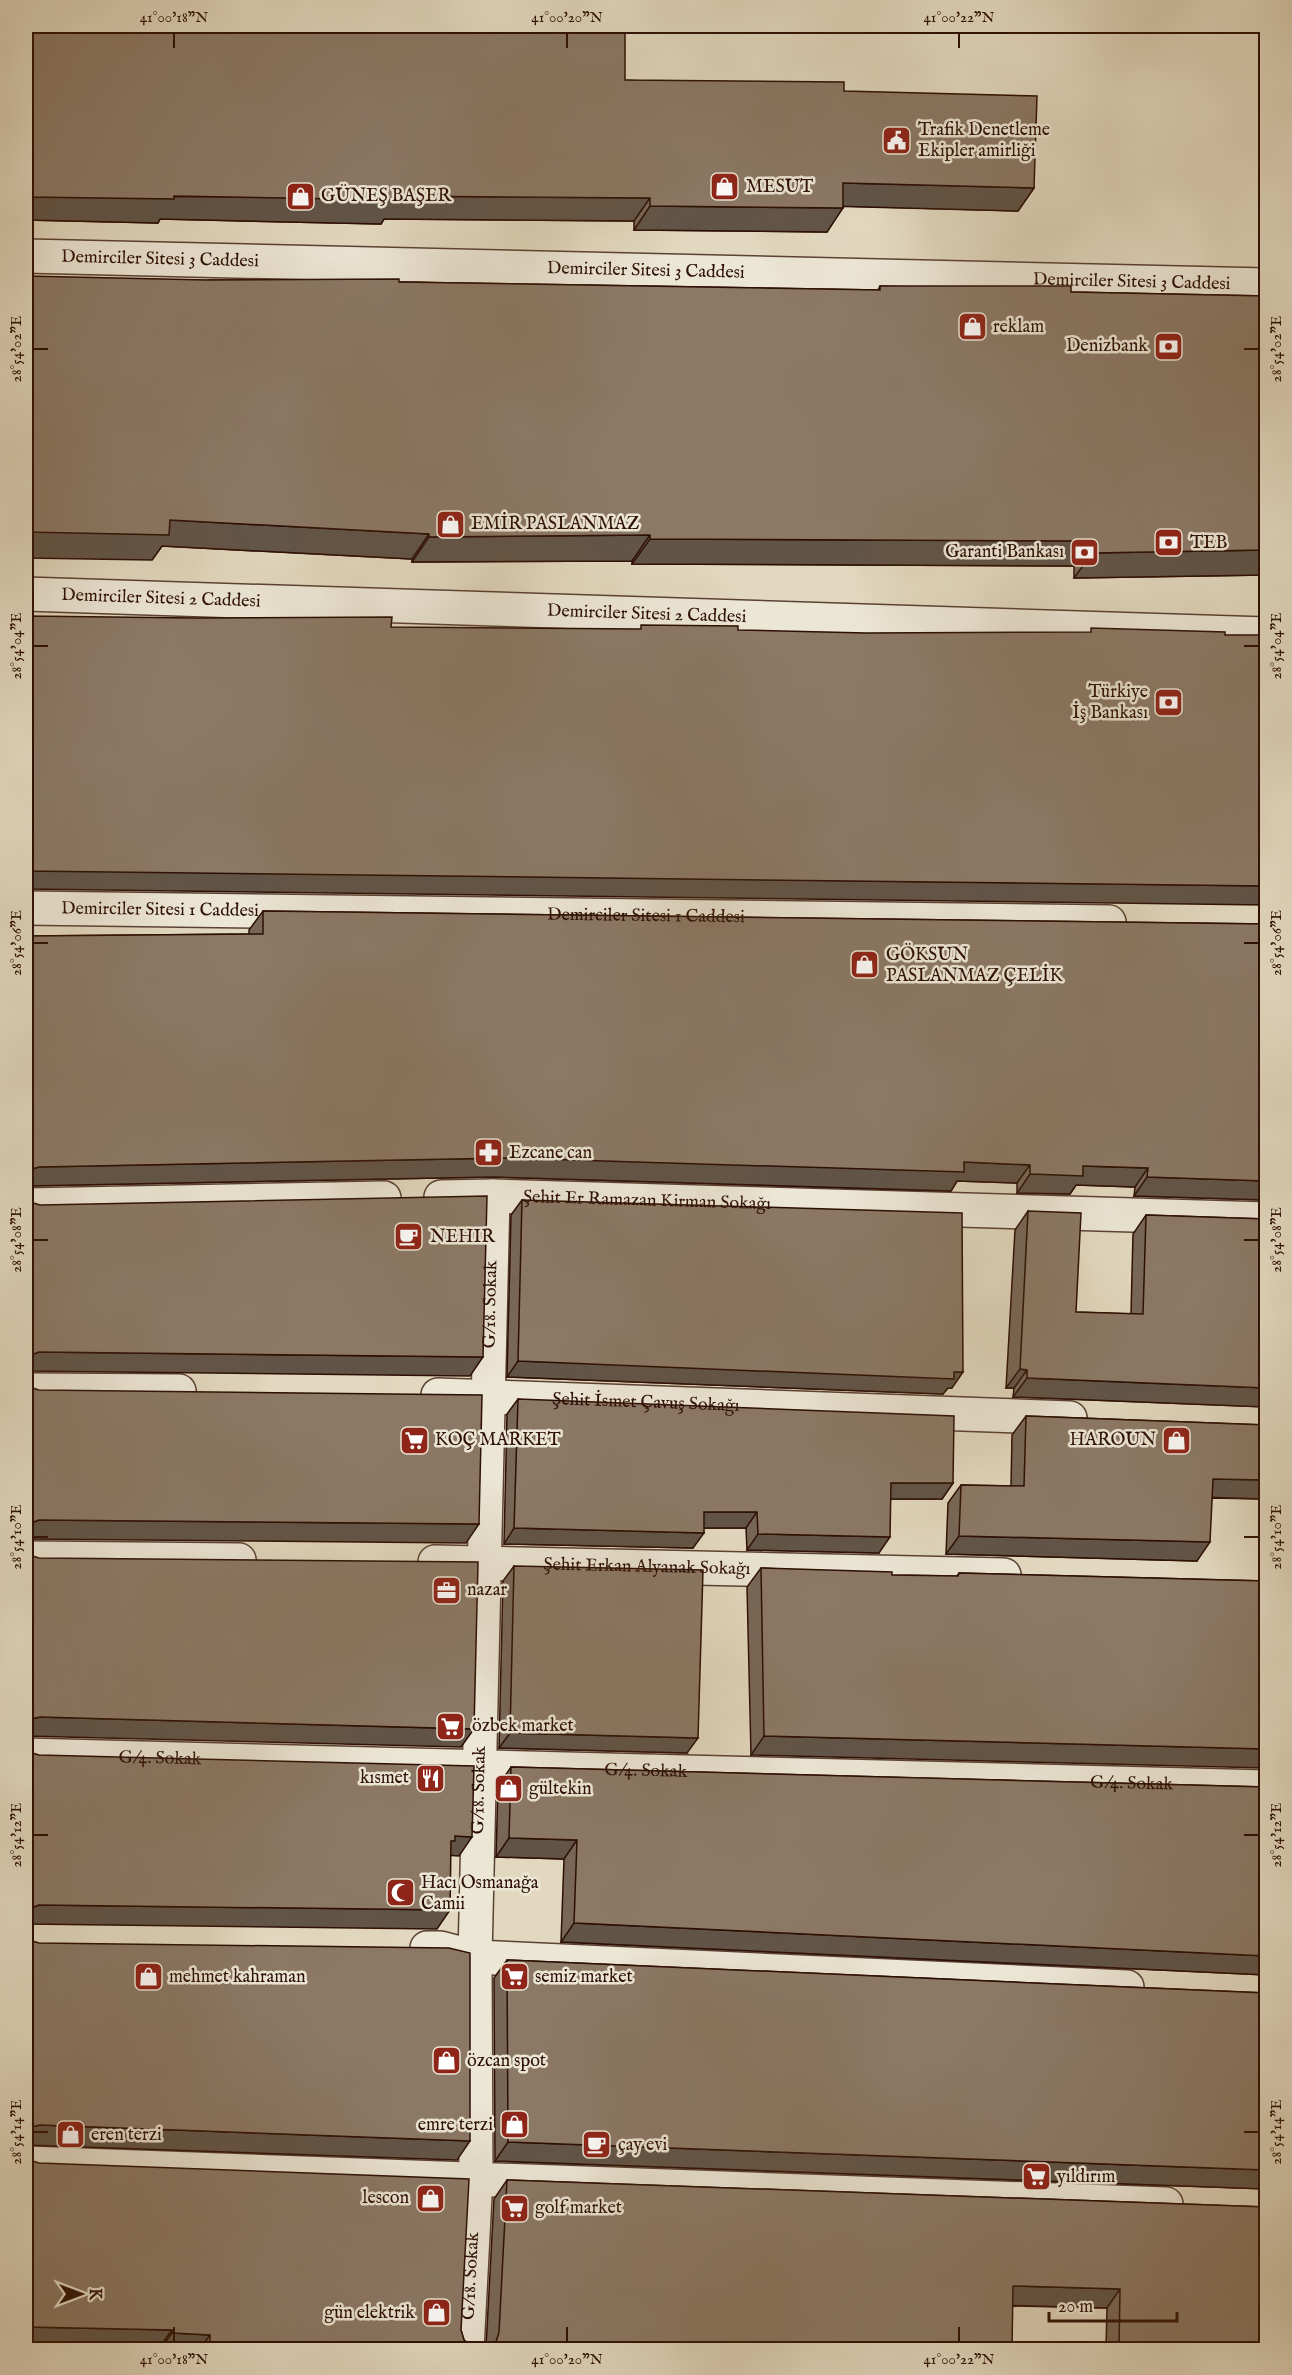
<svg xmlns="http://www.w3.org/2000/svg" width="1292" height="2375" font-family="'IM FELL English',serif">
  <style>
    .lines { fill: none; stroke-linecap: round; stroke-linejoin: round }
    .minor-casing { stroke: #5a4133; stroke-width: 36 }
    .minor { stroke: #ece6d5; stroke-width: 33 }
    .wall { fill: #786757; stroke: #2d0f04; stroke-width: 1.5 }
    .shaded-wall { fill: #615447; stroke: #2d0f04; stroke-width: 1.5 }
    .building { fill: #8b7865; stroke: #2d0f04; stroke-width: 1.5 }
    .ticks { fill: none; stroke: #2d0f04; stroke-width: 2 }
    .labels { text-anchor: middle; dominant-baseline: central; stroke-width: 5; stroke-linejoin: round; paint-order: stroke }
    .poi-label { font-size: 18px; fill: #2d0f04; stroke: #ece6d5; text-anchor: start }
    .street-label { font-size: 18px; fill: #2d0f04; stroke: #ece6d5 }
    .neatline { fill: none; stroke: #2d0f04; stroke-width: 2 }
    .ticks-label { font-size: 15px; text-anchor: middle; fill: #2d0f04 }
  </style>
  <rect width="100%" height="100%" fill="#e2d8bf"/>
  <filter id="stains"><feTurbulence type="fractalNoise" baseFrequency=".00333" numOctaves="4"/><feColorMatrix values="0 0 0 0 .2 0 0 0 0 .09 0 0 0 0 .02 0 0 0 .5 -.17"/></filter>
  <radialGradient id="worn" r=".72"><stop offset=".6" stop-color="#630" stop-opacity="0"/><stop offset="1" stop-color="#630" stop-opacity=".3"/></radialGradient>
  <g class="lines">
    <defs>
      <g id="minor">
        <path id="s1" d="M26,256l1240,29"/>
        <path id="s2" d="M26,594l1240,40"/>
        <path id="s3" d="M26,908l1083,14"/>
        <path id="s4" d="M441,1197l52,-1 773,23"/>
        <path d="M26,1205l358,-7"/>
        <path d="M26,1390l153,1"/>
        <path id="s5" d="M438,1395l632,23"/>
        <path d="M26,1558l213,2"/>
        <path id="s6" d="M435,1562l569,13"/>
        <path id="s7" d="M26,1755l1240,32"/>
        <path d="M427,1948h13l35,9 652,30"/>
        <path d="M26,2163l1140,41"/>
        <path id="s8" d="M467,2350l9,-172 -1,-221 18,-761"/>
      </g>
    </defs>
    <use href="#minor" class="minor-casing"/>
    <use href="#minor" class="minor"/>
  </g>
  <path class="wall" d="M26,26l599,54 219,11 190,97 -16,23 -175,-5 -16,26 -193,-2v-9l-250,-2 -3,5 -221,-5 -2,4 -132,-3z
    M208,280l191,2 479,8 2,-4 191,6 195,4v279l-192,3v-12l-442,-2v-3l-220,1v-3l-250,-13 -10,14z
    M263,911l1003,13v276l-132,-4 1,-9 -59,-2 -6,9 -53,-1v-10l-60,-2 -6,10 -458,-14 -467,9v-250l223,-2v-4z
    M522,1200l430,188h-4l-5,6 -436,-17 4,-162z
    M1028,1211l48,101 55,2 2,-80 13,-19 120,4v188l-253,-10 1,-9h-8l9,-158z
    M518,1399l435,84 -11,16h-52l-11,54 -132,-3 -1,-22h-42l-11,20 -189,-4 3,-130z
    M1026,1416l240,9v138l-4,-1v-63l-50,-1 -15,63 -251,-7 2,-51 13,-18 50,1 1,-51z
    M514,1566l173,187 -188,-5 4,-167z
    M761,1568l131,7 65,1 2,-3 307,8 -515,174 -4,-168z
    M511,1767l755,20v188l-705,-33 3,-83 -68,-2 2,-71z
    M507,1960l759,33v196l-771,-28 -1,-183z
    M26,2156l3,4 432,170 3,10 12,9h-317v-1l-133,-2z
    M507,2180l759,27v142h-160l1,-41 -95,-2 -526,41 8,-148z"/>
  <path class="shaded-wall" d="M843,183l191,5 -16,23 -191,-5z
    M397,196l253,2 -16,23 -250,-2 -3,5 -221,-5 -2,4 -132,-3v-23z
    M650,206l193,2 -16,24 -193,-2z
    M170,520l259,14 -17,25 -250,-13 -10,14 -126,-2v-26z
    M650,535l-18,26 -220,1 17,-25z
    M650,539l442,2 -18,25 -442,-2z
    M1266,550v25l-192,3 18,-25z
    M39,870l1227,16v19l-1240,-16v-18z
    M506,1158l458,4 66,3 -13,18 -60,-2 -6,10 -458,-14 -467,9v-12l3,-4 10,-3z
    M1083,1166l65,2 -13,19 -59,-2 -6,9 -53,-1 13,-19z
    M1147,1177l119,4v19l-132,-4z
    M39,1352l444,5 -13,19 -444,-5v-12l5,-4z
    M518,1361l436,11h9l-11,16h-4l-5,6 -436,-17z
    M1020,1369l7,1 -13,18h-8z
    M1027,1378l239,10v19l-253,-10z
    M1213,1479l53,1v12l-4,7 -63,-2z
    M891,1483h62l-11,16h-62z
    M704,1512h53l-11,16h-52z
    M39,1520l440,4 -13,19 -440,-4v-12l5,-4z
    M514,1528l190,5 -11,15 -189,-4z
    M758,1534l132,3 -11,16 -132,-3z
    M959,1536l251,6 -13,19 -251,-7z
    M1266,1555v8l-4,-1z
    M40,1717l434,12 -13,18 -435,-11v-12l5,-5z
    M510,1733l188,5 -11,15 -188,-5z
    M764,1736l502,13v19l-515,-13z
    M455,1836l17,1 -13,19 -14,-1 6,-14z
    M509,1838l68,2 -13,19 -68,-2z
    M39,1905l411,5 -13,19 -411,-5v-12l5,-4z
    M574,1923l692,33v19l-705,-33z
    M40,2125l430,16 -13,19 -431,-15v-13l5,-5z
    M508,2142l758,28v19l-771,-28z
    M1013,2286l107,3 -13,19 -108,-3z
    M26,2327l146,3 -13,18 -133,-2z
    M172,2333l38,2 -10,14h-40z
    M418,2344l-4,5h-152l3,-4z
    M418,2347l58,2h-60z"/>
  <path class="building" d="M26,26h599v54l219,2v9l193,5 -3,92 -191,-5v25l-193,-2v-8l-253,-2v4l-223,-4v3l-148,-2z
    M26,276l182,4 191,-1v3l481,8v-4h191v6l195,4v254l-174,3v-12l-442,-2v-4l-221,2v-3l-259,-14 -1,15 -143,-3z
    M26,616l170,2 196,-1 -1,10 250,2v-4l97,1v4l128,3 225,-1v-4l134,4v3h41v251l-1240,-15z
    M263,911l1003,13v257l-119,-4 1,-9 -65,-2v10l-53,-2v-9l-66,-3v10l-458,-14 -467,9 -10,3 -3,4v-238l237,-2z
    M487,1196l-4,161 -444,-5 -8,3 -5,4v-161l4,4 10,3z
    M522,1200l440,13 1,159h-9v7l-436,-18z
    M1028,1211l53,2 -5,99 67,2 3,-99 120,4v169l-239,-10v-8l-7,-1z
    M26,1383l3,4 10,3 443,5 -3,129 -440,-4 -8,3 -5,4z
    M518,1399l436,17 -1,67h-62l-1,54 -132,-3 -1,-22h-53v21l-190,-5z
    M1026,1416l240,9v55l-53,-1 -3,63 -251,-6 2,-51 63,1z
    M26,1551l3,4 10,3 439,4 -4,167 -434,-12 -9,2 -5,5z
    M514,1566l189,4 -5,168 -188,-5z
    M761,1568l131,4v3l66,1 1,-3 307,8v168l-502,-13z
    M26,1748l3,4 10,3 435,11 -2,71 -17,-1v5h-4l-1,69 -411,-5 -8,3 -5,4z
    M511,1767l755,20v169l-692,-33 3,-83 -68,-2z
    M26,1936l3,4 10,3 410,5 21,5v188l-430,-16 -9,2 -5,5z
    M507,1960l759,33v177l-758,-28z
    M26,2156l3,4 10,3 430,16 -8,151 3,10 13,9 -59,-2v-3l-153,1v4h-55v-14l-38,-2v-3l-146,-3z
    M507,2180l759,27v142h-147l1,-60 -107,-3 -1,63h-530l14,-7 3,-10z"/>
  <path class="ticks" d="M174,33v15M567,33v15M959,33v15M33,349h15M1244,349h15M33,646h15M1244,646h15M33,943h15M1244,943h15M33,1240h15M1244,1240h15M33,1537h15M1244,1537h15M33,1835h15M1244,1835h15M33,2132h15M1244,2132h15M174,2327v15M567,2327v15M959,2327v15"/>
  <defs>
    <symbol id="civic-square" viewBox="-11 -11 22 22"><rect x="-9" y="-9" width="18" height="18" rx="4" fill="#8f2418" stroke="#ece6d5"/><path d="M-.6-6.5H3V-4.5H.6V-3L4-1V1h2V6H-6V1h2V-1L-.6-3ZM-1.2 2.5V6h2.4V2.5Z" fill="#fff"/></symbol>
    <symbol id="shop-square" viewBox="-11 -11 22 22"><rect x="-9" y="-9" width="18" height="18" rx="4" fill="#8f2418" stroke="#ece6d5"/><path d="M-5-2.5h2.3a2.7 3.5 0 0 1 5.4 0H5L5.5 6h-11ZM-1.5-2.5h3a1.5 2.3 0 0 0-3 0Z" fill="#fff"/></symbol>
    <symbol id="bank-square" viewBox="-11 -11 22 22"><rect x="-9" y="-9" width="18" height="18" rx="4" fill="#8f2418" stroke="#ece6d5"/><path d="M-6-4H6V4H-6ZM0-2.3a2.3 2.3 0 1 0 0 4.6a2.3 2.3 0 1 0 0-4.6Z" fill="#fff"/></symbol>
    <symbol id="pharmacy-square" viewBox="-11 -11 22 22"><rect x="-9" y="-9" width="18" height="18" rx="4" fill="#8f2418" stroke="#ece6d5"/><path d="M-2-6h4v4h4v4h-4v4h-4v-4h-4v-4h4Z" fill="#fff"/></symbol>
    <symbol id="cafe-square" viewBox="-11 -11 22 22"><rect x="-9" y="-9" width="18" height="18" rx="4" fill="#8f2418" stroke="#ece6d5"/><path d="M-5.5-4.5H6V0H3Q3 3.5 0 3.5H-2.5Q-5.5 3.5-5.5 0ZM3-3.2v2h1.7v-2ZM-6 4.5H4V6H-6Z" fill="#fff"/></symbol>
    <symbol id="supermarket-square" viewBox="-11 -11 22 22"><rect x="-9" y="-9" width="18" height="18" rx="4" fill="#8f2418" stroke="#ece6d5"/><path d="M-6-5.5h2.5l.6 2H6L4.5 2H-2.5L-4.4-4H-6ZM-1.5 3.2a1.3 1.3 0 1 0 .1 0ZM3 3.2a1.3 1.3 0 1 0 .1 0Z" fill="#fff"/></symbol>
    <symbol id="office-square" viewBox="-11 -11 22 22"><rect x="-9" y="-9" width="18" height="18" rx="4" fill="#8f2418" stroke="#ece6d5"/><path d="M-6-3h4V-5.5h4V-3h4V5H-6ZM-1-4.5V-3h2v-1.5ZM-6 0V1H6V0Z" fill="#fff"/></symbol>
    <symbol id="restaurant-square" viewBox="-11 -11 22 22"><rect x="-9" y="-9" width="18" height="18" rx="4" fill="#8f2418" stroke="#ece6d5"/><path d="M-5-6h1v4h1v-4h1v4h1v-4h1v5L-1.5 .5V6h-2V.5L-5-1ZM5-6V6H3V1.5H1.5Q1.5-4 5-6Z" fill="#fff"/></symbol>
    <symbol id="mosque-square" viewBox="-11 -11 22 22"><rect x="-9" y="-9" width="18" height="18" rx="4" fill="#8f2418" stroke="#ece6d5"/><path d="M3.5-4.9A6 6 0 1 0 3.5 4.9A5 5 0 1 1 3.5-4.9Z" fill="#fff"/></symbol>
  </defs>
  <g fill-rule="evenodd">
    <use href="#civic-square" x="880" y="124" width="33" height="33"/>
    <use href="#shop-square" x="708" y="170" width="33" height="33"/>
    <use href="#shop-square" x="284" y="180" width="33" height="33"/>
    <use href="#shop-square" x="956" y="310" width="33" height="33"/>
    <use href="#bank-square" x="1152" y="330" width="33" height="33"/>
    <use href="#shop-square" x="434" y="508" width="33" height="33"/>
    <use href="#bank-square" x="1152" y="526" width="33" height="33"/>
    <use href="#bank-square" x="1068" y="536" width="33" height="33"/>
    <use href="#bank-square" x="1152" y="686" width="33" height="33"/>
    <use href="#shop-square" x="848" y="948" width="33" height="33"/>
    <use href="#pharmacy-square" x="472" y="1136" width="33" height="33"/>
    <use href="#cafe-square" x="392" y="1220" width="33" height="33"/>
    <use href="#supermarket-square" x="398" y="1424" width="33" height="33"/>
    <use href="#shop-square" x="1160" y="1424" width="33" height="33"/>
    <use href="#office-square" x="430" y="1574" width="33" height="33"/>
    <use href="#supermarket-square" x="434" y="1710" width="33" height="33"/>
    <use href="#restaurant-square" x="414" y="1762" width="33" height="33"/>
    <use href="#shop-square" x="492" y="1772" width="33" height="33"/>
    <use href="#mosque-square" x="384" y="1876" width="33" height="33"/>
    <use href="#shop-square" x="132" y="1960" width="33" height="33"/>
    <use href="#supermarket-square" x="498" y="1960" width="33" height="33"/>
    <use href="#shop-square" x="430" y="2044" width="33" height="33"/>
    <use href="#shop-square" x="498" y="2108" width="33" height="33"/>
    <use href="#shop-square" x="54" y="2118" width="33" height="33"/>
    <use href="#cafe-square" x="580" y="2128" width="33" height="33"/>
    <use href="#supermarket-square" x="1020" y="2160" width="33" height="33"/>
    <use href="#shop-square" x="414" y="2182" width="33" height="33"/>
    <use href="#supermarket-square" x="498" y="2192" width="33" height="33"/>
    <use href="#shop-square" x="420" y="2296" width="33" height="33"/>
  </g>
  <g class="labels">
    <g class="poi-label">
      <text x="918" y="130">Trafik Denetleme<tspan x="918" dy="21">Ekipler amirliği</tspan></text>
      <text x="746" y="187">MESUT</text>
      <text x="321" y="196">GÜNEŞ BAŞER</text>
      <text x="993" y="327">reklam</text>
      <text x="1148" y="346" text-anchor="end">Denizbank</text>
      <text x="471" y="524">EMİR PASLANMAZ</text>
      <text x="1190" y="543">TEB</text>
      <text x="1064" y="552" text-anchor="end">Garanti Bankası</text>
      <text x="1148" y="692" text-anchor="end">Türkiye<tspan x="1148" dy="21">İş Bankası</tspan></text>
      <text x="886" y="955">GÖKSUN<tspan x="886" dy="21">PASLANMAZ ÇELİK</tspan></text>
      <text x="509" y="1153">Ezcane can</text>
      <text x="430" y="1237">NEHIR</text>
      <text x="435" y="1440">KOÇ MARKET</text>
      <text x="1156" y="1440" text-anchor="end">HAROUN</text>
      <text x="467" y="1590">nazar</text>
      <text x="472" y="1726">özbek market</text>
      <text x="409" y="1778" text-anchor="end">kısmet</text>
      <text x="529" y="1789">gültekin</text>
      <text x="421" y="1883">Hacı Osmanağa<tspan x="421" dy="21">Camii</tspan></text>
      <text x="169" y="1977">mehmet kahraman</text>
      <text x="535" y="1977">semiz market</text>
      <text x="467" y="2061">özcan spot</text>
      <text x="493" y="2125" text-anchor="end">emre terzi</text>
      <text x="91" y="2135">eren terzi</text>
      <text x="618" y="2145">çay evi</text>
      <text x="1057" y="2177">yıldırım</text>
      <text x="409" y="2198" text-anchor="end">lescon</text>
      <text x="535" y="2208">golf market</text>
      <text x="415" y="2313" text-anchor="end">gün elektrik</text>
    </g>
    <g class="street-label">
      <text stroke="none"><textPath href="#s1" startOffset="134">Demirciler Sitesi 3 Caddesi</textPath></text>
      <text stroke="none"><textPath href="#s1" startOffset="620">Demirciler Sitesi 3 Caddesi</textPath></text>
      <text stroke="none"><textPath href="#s1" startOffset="1106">Demirciler Sitesi 3 Caddesi</textPath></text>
      <text stroke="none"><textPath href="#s2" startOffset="135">Demirciler Sitesi 2 Caddesi</textPath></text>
      <text stroke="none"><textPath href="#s2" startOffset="621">Demirciler Sitesi 2 Caddesi</textPath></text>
      <text stroke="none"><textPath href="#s3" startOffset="134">Demirciler Sitesi 1 Caddesi</textPath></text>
      <text stroke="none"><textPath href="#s3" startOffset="620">Demirciler Sitesi 1 Caddesi</textPath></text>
      <text stroke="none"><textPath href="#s4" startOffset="206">Şehit Er Ramazan Kirman Sokağı</textPath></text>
      <text stroke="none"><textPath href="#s8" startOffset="1046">G/18. Sokak</textPath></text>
      <text stroke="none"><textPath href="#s5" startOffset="208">Şehit İsmet Çavuş Sokağı</textPath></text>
      <text stroke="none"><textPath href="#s6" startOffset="212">Şehit Erkan Alyanak Sokağı</textPath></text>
      <text stroke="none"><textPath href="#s7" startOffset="134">G/4. Sokak</textPath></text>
      <text stroke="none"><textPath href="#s7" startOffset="620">G/4. Sokak</textPath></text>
      <text stroke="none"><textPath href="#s7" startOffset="1106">G/4. Sokak</textPath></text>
      <text stroke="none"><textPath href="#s8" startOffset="560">G/18. Sokak</textPath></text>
      <text stroke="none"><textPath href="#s8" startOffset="74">G/18. Sokak</textPath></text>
    </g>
  </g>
  <rect width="1292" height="2375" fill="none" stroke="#e2d8bf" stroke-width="66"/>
  <g transform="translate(81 2294) rotate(90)" stroke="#ece6d5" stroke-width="4.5" paint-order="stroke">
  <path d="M0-4.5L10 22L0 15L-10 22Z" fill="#2d0f04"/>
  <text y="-9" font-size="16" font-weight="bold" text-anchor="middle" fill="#2d0f04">K</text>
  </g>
  <path d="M1049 2312v9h128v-9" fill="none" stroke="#2d0f04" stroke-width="3"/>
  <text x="1058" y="2312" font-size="18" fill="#2d0f04" stroke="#ece6d5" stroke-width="4.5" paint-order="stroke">20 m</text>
  <rect x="33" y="33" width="1226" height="2309" class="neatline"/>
  <g class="ticks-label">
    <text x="174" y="22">41°00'18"N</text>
    <text x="567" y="22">41°00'20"N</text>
    <text x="959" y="22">41°00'22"N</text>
    <text transform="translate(1276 349) rotate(-90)" y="5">28°54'02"E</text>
    <text transform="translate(16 349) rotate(-90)" y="5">28°54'02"E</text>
    <text transform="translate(16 646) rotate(-90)" y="5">28°54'04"E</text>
    <text transform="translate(1276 646) rotate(-90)" y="5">28°54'04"E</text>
    <text transform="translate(1276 943) rotate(-90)" y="5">28°54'06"E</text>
    <text transform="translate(16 943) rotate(-90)" y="5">28°54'06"E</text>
    <text transform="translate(1276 1240) rotate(-90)" y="5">28°54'08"E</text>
    <text transform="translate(16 1240) rotate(-90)" y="5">28°54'08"E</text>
    <text transform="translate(1276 1537) rotate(-90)" y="5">28°54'10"E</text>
    <text transform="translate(16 1537) rotate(-90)" y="5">28°54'10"E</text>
    <text transform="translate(1276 1835) rotate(-90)" y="5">28°54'12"E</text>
    <text transform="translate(16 1835) rotate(-90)" y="5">28°54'12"E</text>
    <text transform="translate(16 2132) rotate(-90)" y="5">28°54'14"E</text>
    <text transform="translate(1276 2132) rotate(-90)" y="5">28°54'14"E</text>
    <text x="174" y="2364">41°00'18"N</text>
    <text x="567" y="2364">41°00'20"N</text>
    <text x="959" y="2364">41°00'22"N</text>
  </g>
  <rect width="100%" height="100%" filter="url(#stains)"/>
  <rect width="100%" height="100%" fill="url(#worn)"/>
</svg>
